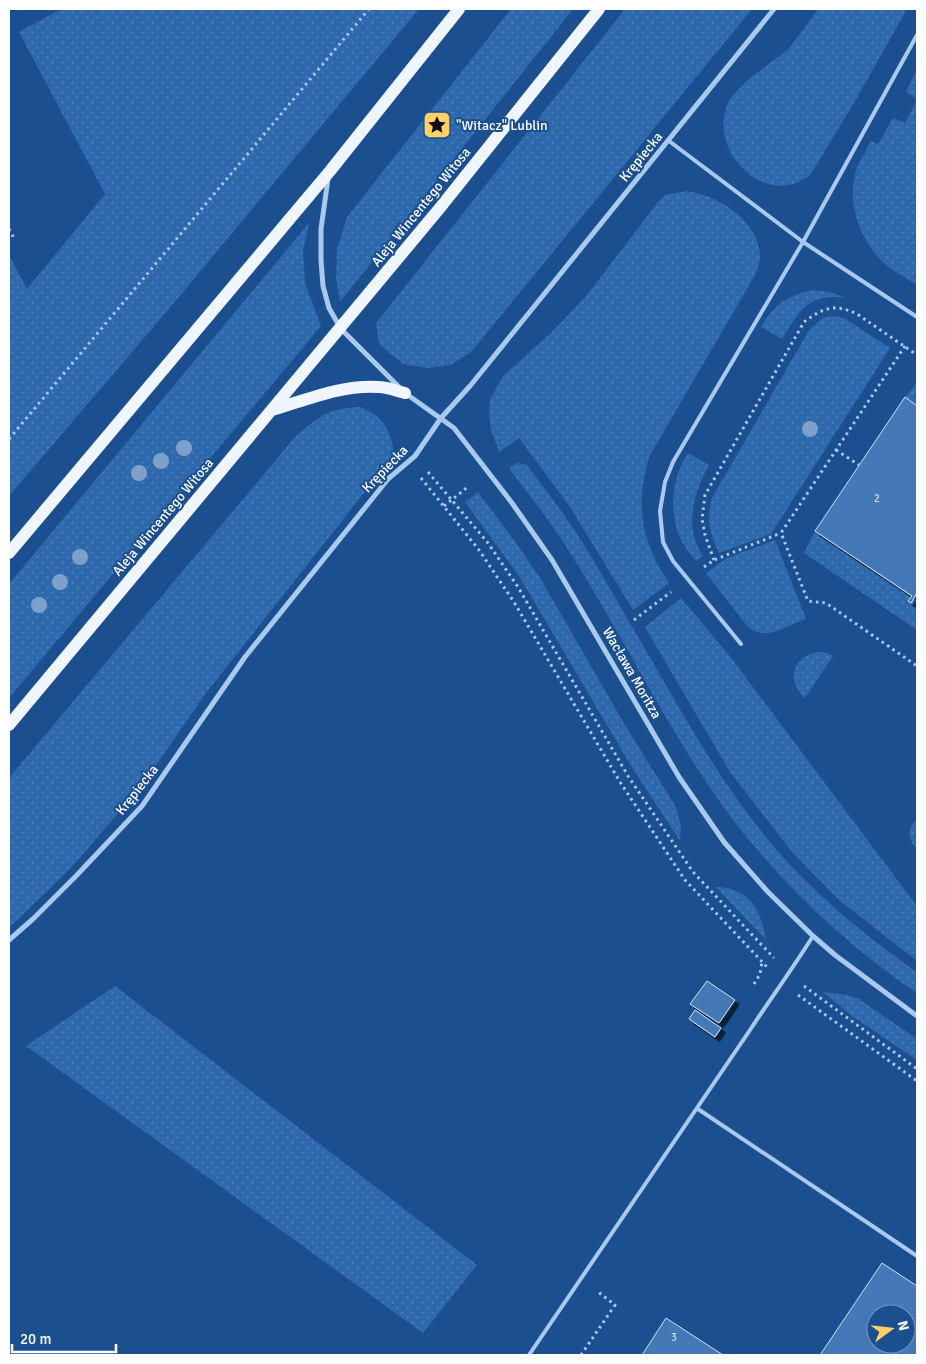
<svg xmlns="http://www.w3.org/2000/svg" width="926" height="1364" font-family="Signika,sans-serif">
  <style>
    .grass { fill: url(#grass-dots) }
    .building { fill: #4478b7; stroke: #cfe3fa; fill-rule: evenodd; filter: url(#shadow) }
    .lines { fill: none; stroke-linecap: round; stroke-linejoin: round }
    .path { stroke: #a9c9ee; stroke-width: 3; stroke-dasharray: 2.5 4; stroke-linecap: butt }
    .lane { stroke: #a9c9ee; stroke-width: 4 }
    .street { stroke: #a9c9ee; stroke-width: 5 }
    .primary { stroke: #f0f6ff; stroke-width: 12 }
    .tree { fill: #7ea0ca }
    .labels { text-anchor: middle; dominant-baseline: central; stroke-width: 4; stroke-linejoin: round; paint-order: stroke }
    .number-label { font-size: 11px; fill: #d0dded }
    .poi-label { font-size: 14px; fill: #fff; stroke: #1b4f8f; text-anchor: start }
    .street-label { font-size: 14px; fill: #fff; stroke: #1b4f8f }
  </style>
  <defs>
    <pattern id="grass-dots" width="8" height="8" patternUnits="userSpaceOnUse" patternTransform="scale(1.25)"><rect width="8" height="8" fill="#2e69ad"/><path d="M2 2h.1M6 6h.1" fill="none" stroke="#4d80b9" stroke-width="1.8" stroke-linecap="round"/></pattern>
    <filter id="shadow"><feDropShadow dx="4.5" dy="4.5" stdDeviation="0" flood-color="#0009"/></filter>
  </defs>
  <rect width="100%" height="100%" fill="#1b4f8f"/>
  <path class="grass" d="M61,9h358l-251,301 -159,186v-241l18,34 78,-95 -86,-162z
    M511,9h62l-233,293 -4,-25 1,-28 10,-32z
    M625,9h127l-280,342 -21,14 -24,3 -24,-4 -24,-20 -3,-21z
    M818,9h89l-49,87 -47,78c-44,38 -105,-24 -83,-71 10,-20 43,-39 60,-54 11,-12 20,-27 30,-40z
    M917,69v30l-11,-7z
    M917,100v185c-10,-7 -23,-13 -32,-21 -25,-23 -40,-63 -28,-96 3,-9 10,-18 14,-27l7,3 15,-26 12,5z
    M687,191c31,4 72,30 73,65 0,7 -3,13 -5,19l-106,182c-14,49 -8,84 20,126l-36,27 -63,-103 -51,-69 -20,14 -8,-23 -2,-15 1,-14 13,-24 49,-44 35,-37 71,-93 7,-7z
    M309,223l-6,29 2,31 16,43 -312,372v-114z
    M813,290l17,2 17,6c-38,-6 -48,13 -65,41l-21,-12c13,-22 26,-32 52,-37z
    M831,316l13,2 46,30 -119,186 -52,19c-9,-18 -13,-35 -7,-55l97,-168 14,-12z
    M917,383v23l-12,-9z
    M359,407c24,8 33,24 35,48l-188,238 -65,94 -71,82 -61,59v-150l287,-342c23,-19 32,-28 63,-29z
    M688,453l21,12c-15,28 -26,62 -6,91l-7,5c-5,-6 -10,-12 -14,-19 -14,-27 -11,-64 6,-89z
    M516,463l10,1c15,20 31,40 45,61 18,26 33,54 49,81 48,80 90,164 150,236 42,50 94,93 147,130v21c-67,-45 -126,-101 -177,-164 -68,-87 -115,-192 -175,-284 -17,-27 -37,-51 -56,-77z
    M478,492l36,48 26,38 85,147 51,82 5,20 -1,14 -47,-72 -114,-193 -54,-74z
    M815,531l97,65 -4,5 2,2 7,-10v37l-113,-77z
    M775,540l31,79c-20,6 -39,24 -59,7l-41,-53 21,-15z
    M681,598l48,57 188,251v55l-78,-61 -47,-48 -62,-80 -85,-145z
    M819,652l8,1 6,3 -28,42c-20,-17 -12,-43 14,-46z
    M917,820v30c-8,-10 -12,-22 0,-30z
    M716,887c33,1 45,22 50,53z
    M115,986l362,279 -54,68 -397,-287z
    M823,992l24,3 12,4 58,40v21l-65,-44z"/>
  <path class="building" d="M905,397l12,9v187l-6,10 -3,-2 4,-5 -97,-65z
    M707,981l28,19 -16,23 -29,-19z
    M695,1010l26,18 -6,9 -26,-18z
    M882,1263l35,23v69h-97zM876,1314h30v30h-30z
    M666,1318l57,37h-81z"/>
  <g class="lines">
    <path class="path" d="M9,229l6,11
      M905,346l-124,187 27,68 18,2 91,63
      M9,439l360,-430
      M836,450l23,15
      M428,472l60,71 30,44 110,189 65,96 81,86
      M421,478l58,72 35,52 106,180 65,98 82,87
      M444,506l25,-20
      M714,560l-9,-25 -3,-16 3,-24 99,-173c19,-14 30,-19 53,-8l60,41
      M704,567l10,-7 67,-27
      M634,620l37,-28
      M754,984l6,-10 2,-12
      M804,986l113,83
      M798,995l119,86
      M581,1355l34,-50 -18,-14"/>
    <path class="lane" d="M669,141l134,101 114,75
      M741,644l-68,-83 -10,-19 -3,-31 5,-29 8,-20 130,-220 114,-207
      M698,1109l219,147
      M529,1355c74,-108 148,-216 221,-325 21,-32 43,-62 63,-94"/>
    <path class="street" d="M328,179l-7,50v31l2,26 6,22 12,21 64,64 49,35 58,75 40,57 127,217 45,65 44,50 45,44 22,19 82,61
      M9,940l24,-21 43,-43 66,-70 103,-149 143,-178 27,-23 26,-38 29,-32 304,-377"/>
    <path class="primary" d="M272,410c34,-10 71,-26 107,-23 8,0 18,4 26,6
      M9,553l321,-382 129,-162
      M9,725l430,-516 160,-200"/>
  </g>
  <g class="tree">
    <circle cx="810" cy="429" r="8"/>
    <circle cx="184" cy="448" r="8"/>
    <circle cx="161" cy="461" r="8"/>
    <circle cx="139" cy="473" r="8"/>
    <circle cx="80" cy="557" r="8"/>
    <circle cx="60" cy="582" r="8"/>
    <circle cx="39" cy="605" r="8"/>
  </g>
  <defs>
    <symbol id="sight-square" viewBox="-11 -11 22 22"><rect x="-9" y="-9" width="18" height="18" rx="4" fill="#ffd166" stroke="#1b4f8f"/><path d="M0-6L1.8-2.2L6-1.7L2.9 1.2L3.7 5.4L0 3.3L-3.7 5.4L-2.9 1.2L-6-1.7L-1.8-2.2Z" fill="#111"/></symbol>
  </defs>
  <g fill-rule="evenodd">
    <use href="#sight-square" x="421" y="109" width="32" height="32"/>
  </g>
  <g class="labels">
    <g class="number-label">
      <text x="877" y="498">2</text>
      <text x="674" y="1337">3</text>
    </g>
    <g class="poi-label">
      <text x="456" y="125">"Witacz" Lublin</text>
    </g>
    <g class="street-label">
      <text transform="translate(641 157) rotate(-51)">Krępiecka</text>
      <text transform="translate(421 207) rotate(-51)">Aleja Wincentego Witosa</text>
      <text transform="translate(385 469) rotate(-46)">Krępiecka</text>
      <text transform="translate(163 517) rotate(-50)">Aleja Wincentego Witosa</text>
      <text transform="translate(632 673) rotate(60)">Wacława Moritza</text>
      <text transform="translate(137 790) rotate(-52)">Krępiecka</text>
    </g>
  </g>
  <rect width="926" height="1364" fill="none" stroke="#ffffff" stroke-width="20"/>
  <g transform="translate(891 1329) rotate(75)"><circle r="24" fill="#1b4f8f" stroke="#7695bc"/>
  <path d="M0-4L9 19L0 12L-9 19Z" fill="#ffd166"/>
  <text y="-8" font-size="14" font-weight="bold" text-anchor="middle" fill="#ffffff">N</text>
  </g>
  <path d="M12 1344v8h104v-8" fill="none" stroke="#ffffff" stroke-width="2.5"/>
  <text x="20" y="1344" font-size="15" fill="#ffffff" stroke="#1b4f8f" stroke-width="4" paint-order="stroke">20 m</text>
</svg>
